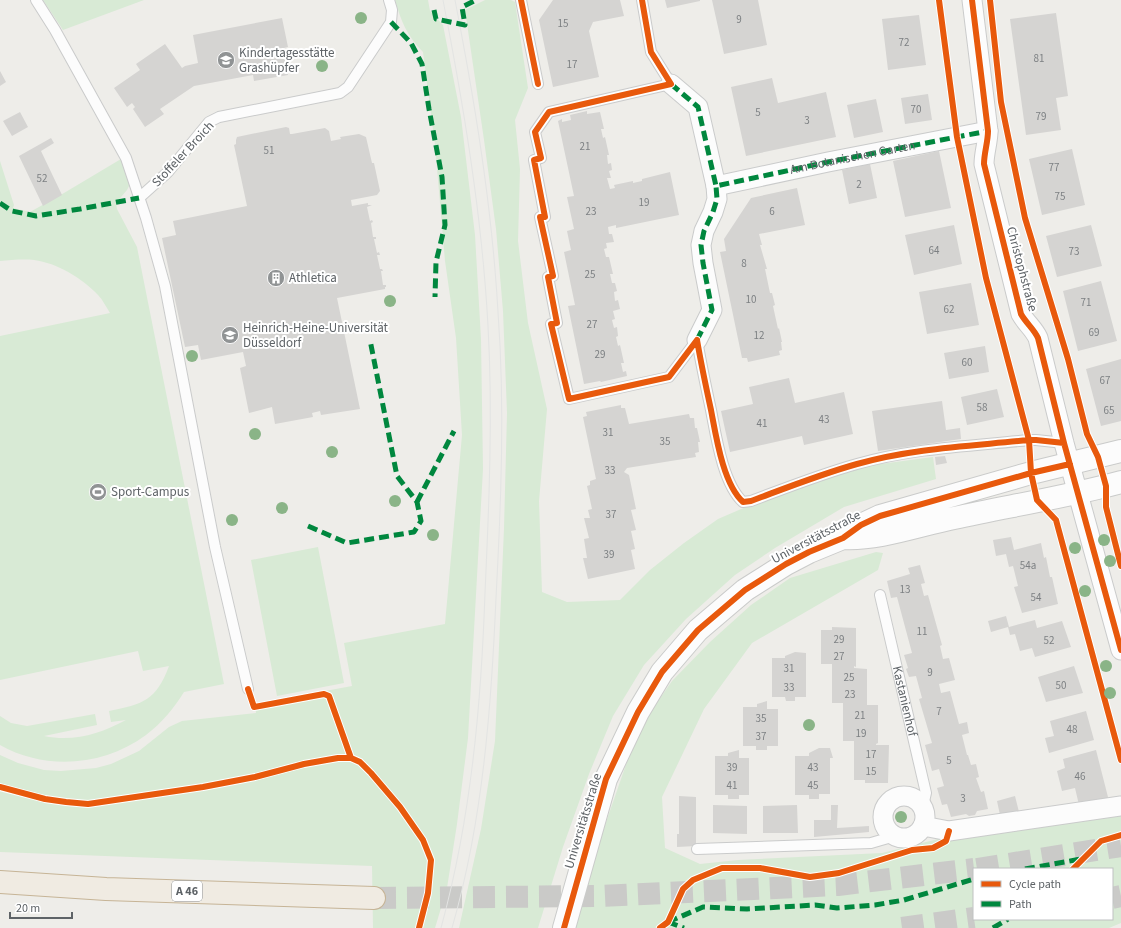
<svg xmlns="http://www.w3.org/2000/svg" width="1121" height="928" font-family="'Source Sans 3',sans-serif">
  <style>
    .green { fill: #d8ead5; fill-rule: evenodd }
    .building { fill: #d5d4d2 }
    .lines { fill: none; stroke-linecap: round; stroke-linejoin: round }
    .highway-tunnel { stroke: #cacac8; stroke-width: 22; stroke-dasharray: 22 11; stroke-linecap: butt }
    .lane-casing { stroke: #cacbcb; stroke-width: 12 }
    .street-casing { stroke: #cacbcb; stroke-width: 21 }
    .secondary-casing { stroke: #cacbca; stroke-width: 24 }
    .highway-casing { stroke: #c6b496; stroke-width: 24 }
    .lane { stroke: #fcfcfc; stroke-width: 10 }
    .street { stroke: #fcfcfc; stroke-width: 19 }
    .secondary { stroke: #fcfcfc; stroke-width: 22 }
    .highway { stroke: #f0ebe2; stroke-width: 22 }
    .tram { stroke: #e3e4e3; stroke-width: 1 }
    .quiet { stroke: #00873e; stroke-width: 5; stroke-dasharray: 10 5; stroke-linecap: butt }
    .cycleway-casing { stroke: #fff; stroke-width: 8 }
    .cycleway { stroke: #e8590c; stroke-width: 6 }
    .tree { fill: #8ab487 }
    .labels { text-anchor: middle; dominant-baseline: central; stroke-width: 4; stroke-linejoin: round; paint-order: stroke }
    .number-label { font-size: 11px; fill: #7d8083 }
    .shield { fill: #fff; stroke: #8e9295; stroke-width: 1 }
    .shield-label { font-size: 12px; font-weight: bold; fill: #5e6367 }
    .poi-label { font-size: 13px; fill: #5e6367; stroke: #fff; text-anchor: start }
    .street-label { font-size: 13px; fill: #5e6367; stroke: #fff }
  </style>
  <rect width="100%" height="100%" fill="#eeede9"/>
  <path class="green" d="M43,0h101l-81,30z
    M395,0h33l2,11 13,14 18,92 14,118 6,104 2,130 -15,269 -11,86 -10,64 -12,40h-62l-1,-62 -372,-14v-97l18,8 26,7 17,1 35,-3 15,-4 28,-13 30,-24 13,-6 74,-8 -1,-9 97,-18 -8,-43 101,-19 17,-189 -6,-97 -11,-77 -10,-116 -12,-93c-16,-16 -22,-31 -28,-52z
    M485,0h26l4,2 13,86 -13,32 5,49 -2,72 10,82 19,86 -8,92 3,91 25,10 53,-2 30,-30 34,-27 34,-24 37,-16 103,-36 75,-10 3,22 -92,28 -69,41 -40,27 -49,44 -42,46 -31,51 -24,58 -26,73 -25,81h-79l22,-99 14,-88 9,-213 3,-115 -4,-102 -7,-82 -12,-89 -19,-130z
    M121,159l9,25 -3,6 -11,13 1,6 20,38 87,437 -40,8c-10,16 -22,31 -38,43 -42,31 -100,36 -146,10v-29l11,7 16,3 68,-12 2,11 -53,11c30,6 56,-2 82,-16l-15,2 -2,-11c34,-7 47,-10 60,-45l-26,5 -5,-20 -138,29v-344l110,-23c-4,-6 -7,-13 -12,-18 -16,-17 -41,-32 -64,-35 -11,-1 -23,0 -34,1v-100l14,44 -1,3 17,4 34,-19z
    M318,547l26,136 -67,13 -26,-136z
    M876,552l7,1 -5,17 -126,73 -48,66 -42,88 3,51 35,16 38,-4 144,-7 56,-14 111,-19 72,-5v108l-12,5h-535l21,-74 43,-124 34,-49 38,-39 41,-37 39,-27zM974,869h138v50h-138z"/>
  <path class="building" d="M553,0h67l4,16 -31,6 -4,9 10,46 -46,10 -14,-67z
    M665,0h35v1l-33,7z
    M712,0h46l9,45 -43,9z
    M1056,13l12,83 -12,2 5,32 -35,5 -16,-116z
    M919,15l7,50 -38,5 -6,-51z
    M282,18l6,29 -8,2 1,5 3,-1 4,22 -34,6 -1,-6 -59,11 -34,23 4,5 -19,13 -12,-18 2,-2 -3,-4 -5,4 -13,-19 26,-18 -4,-6 29,-20 17,24 3,-2 13,-3 -5,-28z
    M0,71l6,11 -6,4z
    M772,78l6,25 48,-11 10,45 -90,19 -15,-69z
    M928,94l4,26 -27,4 -4,-26z
    M876,99l7,33 -29,6 -7,-33z
    M587,111v3l13,-2 4,17h-3l2,9 2,-1 4,18h-2l1,9 3,-1 1,7 -3,1 2,7h-4l3,11 5,-1 -1,-3 19,-4v2l9,-2v-2l28,-7 9,43 -63,13v-3l-8,2 1,7h3l2,8 -8,1 1,5 -3,1 2,8h3l4,17h-3l2,9h3l2,8 -3,1 1,9 3,-1 2,9 -7,2 2,8 -3,1 2,8 3,-1 1,9 -2,1 2,9 2,-1 4,18h-3l2,9 3,-1 1,5 -26,6 -1,-1 -16,3 -16,-78 7,-1 -11,-53 7,-2 -4,-19 7,-2 -7,-32 7,-1 -16,-75 4,-2v3l9,-2 -1,-5z
    M20,112l8,15 -16,9 -9,-15z
    M286,127l3,1 1,6h2l33,-6 4,3 2,10 10,-2 -1,-2 19,-3 7,3 6,26h2l6,28 -3,4 -26,5 1,6 16,-3v2h4l-5,2 3,14 2,-1 1,2 -2,1 2,14h3v2h-2l3,14 2,-1 1,3h-3l3,14h2l1,2h-2l2,14h3v2h-1v2l-48,9 23,111 -39,6 -1,-4 -8,2 1,4 -38,7 -3,-17 -23,6 -9,-45 6,-2 -3,-14 -42,8 -3,-15 -13,2 -23,-109 14,-3 -3,-14 74,-15 -13,-61 2,-1v-4l1,-3z
    M51,138l3,5 -13,8 21,44 -19,11 -24,-50z
    M1072,149l13,56 -43,10 -13,-56z
    M939,151l12,57 -46,9 -12,-56z
    M870,164l7,34 -28,6 -7,-34z
    M797,188l8,37 -46,9 3,11h-2l7,24h-2l5,24h2l3,12 -2,1 5,23 1,-1 3,14h-1l1,8 -3,1 1,4 -32,7 -1,-4h-5l-22,-106 6,-1 -2,-12 27,-41z
    M954,225l8,39 -48,11 -9,-40z
    M1091,225l11,41 -45,11 -11,-41z
    M1101,281l16,60 -39,10 -15,-60z
    M971,283l8,42 -52,9 -8,-42z
    M985,346l4,26 -40,7 -5,-26z
    M1121,359v62l-20,5 -15,-57z
    M789,378l6,25 49,-11 9,42 -49,11 -2,-9 -72,16 -9,-41 32,-7 -4,-17z
    M997,389l7,28 -37,8 -6,-28z
    M942,401l4,29 14,-2 1,11 -83,12 -6,-40z
    M621,405v3h4l4,16 60,-10 1,4h4l1,10h2l3,14h-2l1,10 -4,1 1,4 -69,11 -3,4 5,3 7,34 -5,1 5,20 -5,1 4,18 -4,1 4,19 -47,10 -5,-21h4l-3,-19 5,-1 -5,-20h6l-2,-8 4,-1 -5,-23 3,-1v-4l6,-2 -13,-62 4,-1 -1,-4z
    M945,456l2,7 -11,2 -1,-8z
    M1011,537l3,13 27,-7 3,15 2,-1 4,20h2l6,27 -36,9 -8,-26 4,-1 -5,-20 -4,1 -3,-13 -10,2 -3,-16z
    M920,565l5,18 -4,1 3,12 4,-1 14,50 -2,1 3,13 6,-1 6,22 -16,4 2,9 9,-2 9,33 8,-2 2,11 -7,2 5,20h1l3,10 5,-1 3,13 -3,1 5,14 3,-1 4,18 -11,2 -2,4 -6,1 -3,-2 -15,3 -4,-13 -5,1 -5,-17 7,-2 -5,-17 -7,2 -7,-26 7,-2 -13,-44 3,-1 -6,-22 -7,1 -3,-8 2,-1 -4,-13 8,-2 -15,-56 -6,1 -4,-17 23,-7 -2,-6z
    M1006,616l3,11 26,-7 2,8 25,-7 9,26 -36,10 -3,-9 -12,3 -5,-17 -5,1 -2,-8 -17,5 -3,-11z
    M832,627l24,1v39l-2,-1v2l13,1v36h11v38l-2,1v1h13l-1,38h-23v-3h-11v-39h-11v-38h-11v-39h-11v-34h11z
    M795,652l11,1v44h-11v4h-9l-1,-4h-13v-39h13v-2z
    M1074,666l9,27 -37,9 -8,-25z
    M767,701v8h11v37h-11v4h-11v-4h-13v-39h14v-3z
    M1086,711l8,29 -45,13 -4,-15 9,-2 -4,-15z
    M819,748h11l3,10h-3v36h-11v5h-10v-4h-14v-39h14v-3z
    M739,750v8h10v37h-10v4h-11v-4h-13v-39h13v-3z
    M1096,750l13,51 -30,4 -4,-17 -13,3 -5,-20 8,-3 -2,-9z
    M679,796l17,1v49l-19,1v-13h2z
    M1015,796l4,16 -19,3 -3,-14z
    M713,805l34,1v28l-34,-1z
    M797,805l1,28h-35v-27z
    M831,805h7l-1,23 32,-2v6l-55,5v-17h17z"/>
  <g class="lines">
    <path class="highway-tunnel" d="M977,869l144,-23
      M374,898l228,-2 236,-11 136,-16
      M1112,898l9,-2
      M902,928l72,-10"/>
    <defs>
      <g id="lane">
        <path d="M36,0l19,30 71,128 20,60 19,68 50,261 33,142"/>
        <path d="M521,0l17,84"/>
        <path d="M642,0l9,52 20,32 -122,28 -14,20 6,26 -7,2 11,57h-5l13,59 -5,1 9,46 -6,1 18,75 100,-22 28,-37"/>
        <path d="M139,198l29,-26 41,-50 10,-5 121,-24 8,-6 43,-65 1,-12 -3,-10"/>
        <path d="M697,340c4,23 9,47 14,70 5,26 12,74 32,92l8,-1c35,-13 70,-27 106,-37 56,-16 115,-18 172,-24h7l28,3"/>
        <path id="s1" d="M880,595l46,198 -3,13"/>
        <path d="M697,849l174,-6 24,-7"/>
      </g>
      <g id="street">
        <path d="M972,0l16,131c0,11 -4,22 -4,33l37,150c5,9 13,15 17,24l26,105 57,207"/>
        <path id="s2" d="M671,84l27,23 18,79 112,-24 160,-31"/>
        <path d="M697,340l15,-30 -9,-47 -2,-18 3,-14 9,-19 4,-13 -1,-13"/>
        <circle cx="904" cy="817" r="21"/>
        <path d="M923,826l26,5 172,-25"/>
      </g>
      <path id="secondary" d="M843,538c36,2 76,-13 111,-20 55,-12 112,-21 167,-36
        M564,928l42,-149 32,-67 24,-40 36,-42 47,-40 41,-26 23,-12 34,-14 18,-13 19,-9 151,-43 90,-22"/>
      <path id="highway" d="M0,882l106,7 268,9"/>
    </defs>
    <use href="#lane" class="lane-casing"/>
    <use href="#street" class="street-casing"/>
    <use href="#secondary" class="secondary-casing"/>
    <use href="#highway" class="highway-casing"/>
    <use href="#lane" class="lane"/>
    <use href="#street" class="street"/>
    <use href="#secondary" class="secondary"/>
    <use href="#highway" class="highway"/>
    <path class="tram" d="M441,928c30,-110 40,-221 44,-335 4,-89 8,-178 3,-267 -6,-110 -24,-218 -45,-326
      M452,928c31,-108 39,-218 44,-330 5,-95 9,-191 2,-286 -6,-105 -23,-209 -43,-312"/>
    <path class="quiet" d="M434,10l2,9 29,6 -3,-18 14,-7
      M391,22l20,21 11,21 7,45 13,68 3,48 -9,37 -1,35
      M671,84l27,23 18,79 112,-24 160,-31
      M0,203l12,8 24,5 44,-7 59,-11
      M697,340l15,-30 -9,-47 -2,-18 3,-14 9,-19 4,-13 -1,-13
      M417,502l37,-71
      M308,526l39,17 67,-11 7,-11 -4,-19 -20,-26 -27,-136
      M1025,869l56,-10
      M668,922l35,-15 44,2 68,-4 22,3 38,-3 29,-5 70,-21
      M668,922l16,6
      M993,928l15,-9"/>
    <defs>
      <path id="cycleway" d="M521,0l17,84
        M642,0l9,52 20,32 -122,28 -14,20 6,26 -7,2 11,57h-5l13,59 -5,1 9,46 -6,1 18,75 100,-22 28,-37
        M939,0l18,137 29,141 43,162 2,33 6,27 19,20 65,240
        M972,0l16,131c0,11 -4,22 -4,33l37,150c5,9 13,15 17,24l26,105 57,207
        M990,0l11,102 24,116 43,141 19,75 11,23 8,29v21l15,59
        M697,340c4,23 9,47 14,70 5,26 12,74 32,92l8,-1c35,-13 70,-27 106,-37 56,-16 115,-18 172,-24h7l28,3
        M248,689l6,18 70,-13 5,2 22,62
        M0,787l45,12 21,3 22,2 115,-17 52,-10 49,-13 34,-6h13l9,4 11,11 29,34 23,33 8,20 -3,33 -9,35
        M1073,869l28,-28 20,-6
        M564,928l42,-149 32,-67 24,-40 36,-42 47,-40 41,-26 23,-12 34,-14 18,-13 19,-9 151,-43 39,-9
        M660,928l8,-6 15,-33 10,-9 29,-12h38l50,9 29,-4 73,-23 21,-2 13,-7 3,-10"/>
    </defs>
    <use href="#cycleway" class="cycleway-casing"/>
    <use href="#cycleway" class="cycleway"/>
  </g>
  <g class="tree">
    <circle cx="361" cy="18" r="6"/>
    <circle cx="322" cy="66" r="6"/>
    <circle cx="390" cy="301" r="6"/>
    <circle cx="192" cy="356" r="6"/>
    <circle cx="255" cy="434" r="6"/>
    <circle cx="332" cy="452" r="6"/>
    <circle cx="395" cy="501" r="6"/>
    <circle cx="282" cy="508" r="6"/>
    <circle cx="232" cy="520" r="6"/>
    <circle cx="433" cy="535" r="6"/>
    <circle cx="1104" cy="540" r="6"/>
    <circle cx="1075" cy="548" r="6"/>
    <circle cx="1110" cy="561" r="6"/>
    <circle cx="1085" cy="591" r="6"/>
    <circle cx="1106" cy="666" r="6"/>
    <circle cx="1110" cy="693" r="6"/>
    <circle cx="809" cy="725" r="6"/>
    <circle cx="901" cy="817" r="6"/>
  </g>
  <defs>
    <symbol id="school-disc" viewBox="-11 -11 22 22"><circle r="9.5" fill="#909394" stroke="#fff"/><path d="M0-5L7-2L0 1L-7-2ZM-4 1L0 2.5L4 1V4Q0 6-4 4Z" fill="#fff"/></symbol>
    <symbol id="building-disc" viewBox="-11 -11 22 22"><circle r="9.5" fill="#909394" stroke="#fff"/><path d="M-4-6H4V6H1V3H-1V6H-4ZM-2.5-4.3h1.7v1.8h-1.7ZM.8-4.3h1.7v1.8H.8ZM-2.5-1h1.7V.8h-1.7ZM.8-1h1.7V.8H.8Z" fill="#fff"/></symbol>
    <symbol id="university-disc" viewBox="-11 -11 22 22"><circle r="9.5" fill="#909394" stroke="#fff"/><path d="M0-5L7-2L0 1L-7-2ZM-4 1L0 2.5L4 1V4Q0 6-4 4Z" fill="#fff"/></symbol>
    <symbol id="stadium-disc" viewBox="-11 -11 22 22"><circle r="9.5" fill="#909394" stroke="#fff"/><path d="M0-5a6.5 5 0 1 0 0 10a6.5 5 0 1 0 0-10ZM-3.5-1.8h7v3.6h-7Z" fill="#fff"/></symbol>
  </defs>
  <g fill-rule="evenodd">
    <use href="#school-disc" x="216" y="50" width="20" height="20"/>
    <use href="#building-disc" x="266" y="268" width="20" height="20"/>
    <use href="#university-disc" x="220" y="325" width="20" height="20"/>
    <use href="#stadium-disc" x="88" y="482" width="20" height="20"/>
  </g>
  <g class="labels">
    <g class="number-label">
      <text x="739" y="19">9</text>
      <text x="563" y="23">15</text>
      <text x="904" y="42">72</text>
      <text x="1039" y="58">81</text>
      <text x="572" y="64">17</text>
      <text x="916" y="109">70</text>
      <text x="758" y="112">5</text>
      <text x="1041" y="116">79</text>
      <text x="807" y="120">3</text>
      <text x="585" y="146">21</text>
      <text x="269" y="150">51</text>
      <text x="1054" y="167">77</text>
      <text x="42" y="178">52</text>
      <text x="859" y="184">2</text>
      <text x="1060" y="196">75</text>
      <text x="644" y="202">19</text>
      <text x="591" y="211">23</text>
      <text x="772" y="211">6</text>
      <text x="934" y="250">64</text>
      <text x="1074" y="251">73</text>
      <text x="744" y="263">8</text>
      <text x="590" y="274">25</text>
      <text x="751" y="299">10</text>
      <text x="1086" y="302">71</text>
      <text x="949" y="309">62</text>
      <text x="592" y="324">27</text>
      <text x="1094" y="332">69</text>
      <text x="759" y="335">12</text>
      <text x="600" y="354">29</text>
      <text x="967" y="362">60</text>
      <text x="1105" y="380">67</text>
      <text x="982" y="407">58</text>
      <text x="1109" y="410">65</text>
      <text x="824" y="419">43</text>
      <text x="762" y="423">41</text>
      <text x="608" y="432">31</text>
      <text x="665" y="441">35</text>
      <text x="610" y="470">33</text>
      <text x="611" y="514">37</text>
      <text x="609" y="554">39</text>
      <text x="1028" y="565">54a</text>
      <text x="905" y="589">13</text>
      <text x="1036" y="597">54</text>
      <text x="922" y="631">11</text>
      <text x="839" y="639">29</text>
      <text x="1049" y="640">52</text>
      <text x="839" y="656">27</text>
      <text x="789" y="668">31</text>
      <text x="930" y="672">9</text>
      <text x="849" y="677">25</text>
      <text x="1061" y="685">50</text>
      <text x="789" y="687">33</text>
      <text x="850" y="694">23</text>
      <text x="939" y="711">7</text>
      <text x="860" y="715">21</text>
      <text x="761" y="718">35</text>
      <text x="1072" y="729">48</text>
      <text x="861" y="733">19</text>
      <text x="761" y="736">37</text>
      <text x="871" y="754">17</text>
      <text x="949" y="760">5</text>
      <text x="732" y="767">39</text>
      <text x="813" y="767">43</text>
      <text x="871" y="771">15</text>
      <text x="1080" y="776">46</text>
      <text x="732" y="785">41</text>
      <text x="813" y="785">45</text>
      <text x="963" y="798">3</text>
    </g>
    <rect class="shield" x="172" y="881" width="30" height="20" rx="3"/>
    <g class="shield-label">
      <text x="187" y="891">A 46</text>
    </g>
    <g class="poi-label">
      <text x="239" y="53">Kindertagesstätte<tspan x="239" dy="15">Grashüpfer</tspan></text>
      <text x="289" y="278">Athletica</text>
      <text x="243" y="328">Heinrich-Heine-Universität<tspan x="243" dy="15">Düsseldorf</tspan></text>
      <text x="111" y="492">Sport-Campus</text>
    </g>
    <g class="street-label">
      <text transform="translate(183 154) rotate(-47)">Stoffeler Broich</text>
      <text stroke="none"><textPath href="#s2" startOffset="256">Am Botanischen Garten</textPath></text>
      <text transform="translate(1022 269) rotate(75)">Christophstraße</text>
      <text transform="translate(816 537) rotate(-28)">Universitätsstraße</text>
      <text stroke="none"><textPath href="#s1" startOffset="109">Kastanienhof</textPath></text>
      <text transform="translate(583 821) rotate(-73)">Universitätsstraße</text>
    </g>
  </g>
  <rect x="973" y="868" width="140" height="52" fill="#ffffff" stroke="#bfc1c2"/>
  <rect x="981" y="881" width="20" height="6" fill="#e8590c" stroke="#bfc1c2"/>
  <text x="1009" y="888" font-size="12" fill="#5e6367">Cycle path</text>
  <rect x="981" y="901" width="20" height="6" fill="#00873e" stroke="#bfc1c2"/>
  <text x="1009" y="908" font-size="12" fill="#5e6367">Path</text>
  <path d="M10 912v6h62v-6" fill="none" stroke="#5e6367" stroke-width="2"/>
  <text x="16" y="912" font-size="12" fill="#5e6367" stroke="#ffffff" stroke-width="3" paint-order="stroke">20 m</text>
</svg>
